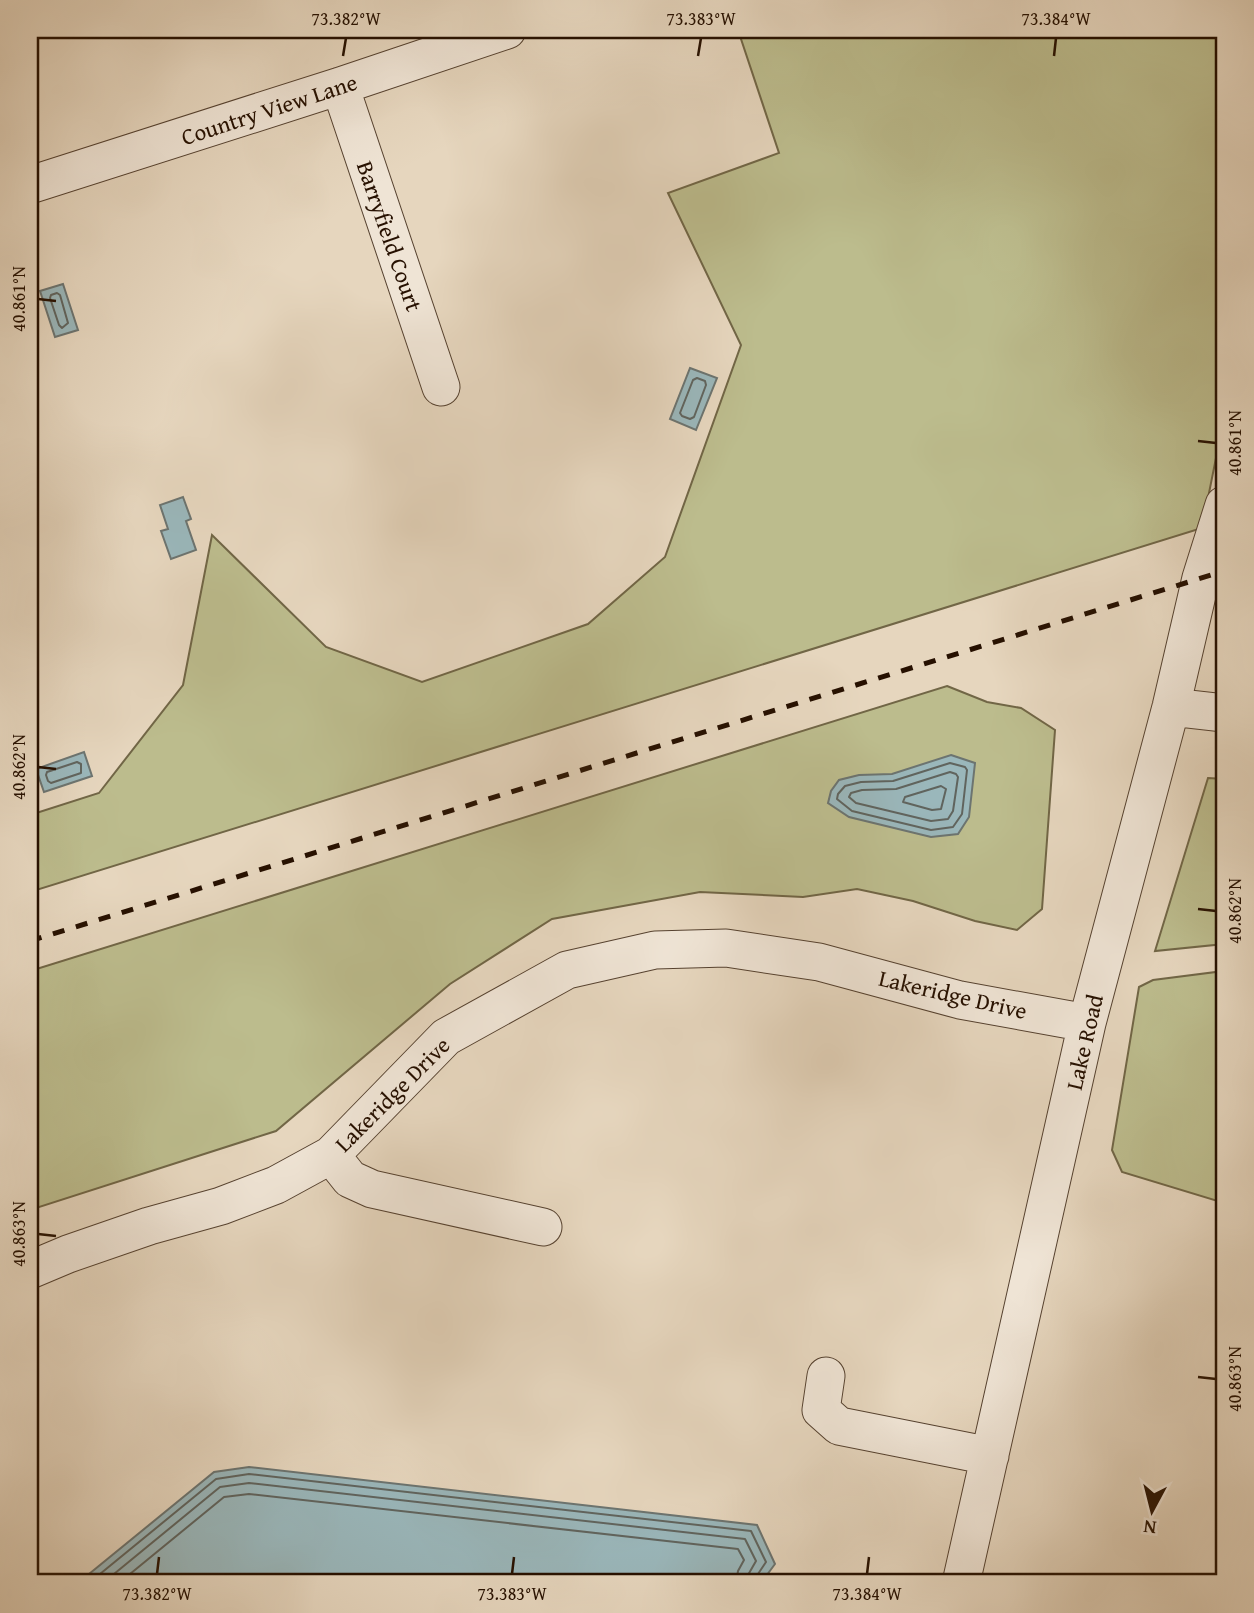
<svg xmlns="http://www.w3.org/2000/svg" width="1254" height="1613" font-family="'Gentium Book Plus',serif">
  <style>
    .green { fill: #bcbc8d; stroke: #716646; stroke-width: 2 }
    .water { fill: #9ab7bb; stroke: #6c7470; stroke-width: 2 }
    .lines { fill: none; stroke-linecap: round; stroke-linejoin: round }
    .shore { stroke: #60645e; stroke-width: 2 }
    .minor-casing { stroke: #564230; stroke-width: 39 }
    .minor { stroke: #efe4d5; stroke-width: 37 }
    .rail { stroke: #261000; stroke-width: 5; stroke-dasharray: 12 12; stroke-linecap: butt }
    .ticks { fill: none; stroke: #261000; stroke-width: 2.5 }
    .labels { text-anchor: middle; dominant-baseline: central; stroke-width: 5; stroke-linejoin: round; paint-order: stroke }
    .street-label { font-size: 23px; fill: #261000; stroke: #efe4d5 }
    .neatline { fill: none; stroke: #261000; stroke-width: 2.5 }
    .ticks-label { font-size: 18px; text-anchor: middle; fill: #261000 }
  </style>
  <rect width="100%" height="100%" fill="#e6d6be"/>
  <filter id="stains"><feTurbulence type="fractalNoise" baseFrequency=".00286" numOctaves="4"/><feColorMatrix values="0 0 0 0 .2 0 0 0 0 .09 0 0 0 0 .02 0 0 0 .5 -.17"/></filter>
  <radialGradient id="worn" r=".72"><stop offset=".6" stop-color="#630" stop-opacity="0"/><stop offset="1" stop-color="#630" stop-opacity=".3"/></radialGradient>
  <path class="green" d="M738,30h486v388l-22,110 -1172,364v-77l69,-22 84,-108 29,-150 114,112 96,35 166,-58 77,-67 76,-212 -73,-152 111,-40z
    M947,686l40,16 34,6 34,22 -13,179 -25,21 -42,-9 -62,-20 -56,-12 -54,8 -103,-5 -148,27 -102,65 -174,147 -246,79v-239z
    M1208,778l16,1v165l-69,7z
    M1224,971v232l-102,-31 -10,-22 27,-163 14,-7z"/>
  <path class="water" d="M63,284l15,46 -23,7 -15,-46z
    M690,368l27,10 -21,52 -26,-11z
    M183,497l8,22 -5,2 10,29 -25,9 -10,-28 7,-2 -8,-24z
    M84,752l8,24 -48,16 -8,-23z
    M951,755l24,8 -6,54 -11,17 -27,3 -82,-20 -21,-14 3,-12 8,-11 20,-5 33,-1z
    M249,1467l508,58 18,39 -14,19h-683l136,-111z"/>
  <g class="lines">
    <path class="shore" d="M57,293l3,2 8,28 -6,5 -3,-3 -9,-27 1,-3z
      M697,378l8,3 1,4 -12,32 -4,2 -8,-3 -2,-3 13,-33z
      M77,762l4,2v9l-30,10 -3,-2 -2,-6 1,-3z
      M950,763l15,4 2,3 -5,44 -9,13 -22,3 -79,-19 -15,-12 1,-5 7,-8 16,-4 32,-1z
      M950,772l6,2 2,3 -5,34 -5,8 -17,2 -75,-18 -7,-6 2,-4 11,-3 34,-1z
      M941,786l5,3 -5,20 -9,1 -29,-8 2,-5z
      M89,1583l127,-104 33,-5 502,57 15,31 -10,15 -1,6
      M103,1583l117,-96 29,-4 496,56 11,22 -8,14 -1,8
      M119,1583l105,-86 25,-3 489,55 6,11 -6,11 -2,12"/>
    <defs>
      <path id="minor" d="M340,86l101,301
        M30,185l310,-99 167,-56
        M1171,707l53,6
        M331,1155l19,24 22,10 171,38
        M30,1270l38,-16 81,-28 72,-20 55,-21 55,-30 115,-118 121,-67 88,-20 71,-2 93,14 141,38 127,23
        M826,1376l-5,34 18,16 151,30
        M961,1583l126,-560 84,-316 30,-129 23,-73"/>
    </defs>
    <use href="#minor" class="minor-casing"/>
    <use href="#minor" class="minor"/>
    <path class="rail" d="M30,941l1194,-370"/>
  </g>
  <path class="ticks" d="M343,56l3,-18M698,56l3,-18M1054,56l2,-18M38,299l18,2M1198,441l18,2M38,767l18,2M1198,909l18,2M38,1234l18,2M1198,1377l18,2M157,1574l2,-17M512,1574l2,-17M867,1574l2,-17"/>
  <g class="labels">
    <g class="street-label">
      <text transform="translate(269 109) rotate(-18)">Country View Lane</text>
      <text transform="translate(390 236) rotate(71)">Barryfield Court</text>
      <text transform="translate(953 994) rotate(13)">Lakeridge Drive</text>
      <text transform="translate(1084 1042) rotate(-77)">Lake Road</text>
      <text transform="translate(392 1094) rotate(-45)">Lakeridge Drive</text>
    </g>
  </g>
  <rect width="1254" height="1613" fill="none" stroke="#e6d6be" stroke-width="77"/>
  <g transform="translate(1152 1511) rotate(187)" stroke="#efe4d5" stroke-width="5" paint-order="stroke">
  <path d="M0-5L12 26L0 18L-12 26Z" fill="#261000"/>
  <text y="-10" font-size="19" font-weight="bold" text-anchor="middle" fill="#261000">N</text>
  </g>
  <rect x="38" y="38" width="1178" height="1536" class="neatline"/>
  <g class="ticks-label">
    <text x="346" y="25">73.382°W</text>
    <text x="701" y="25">73.383°W</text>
    <text x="1056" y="25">73.384°W</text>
    <text transform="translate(19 299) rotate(-90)" y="6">40.861°N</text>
    <text transform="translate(1235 443) rotate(-90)" y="6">40.861°N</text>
    <text transform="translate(19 767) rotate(-90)" y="6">40.862°N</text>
    <text transform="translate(1235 911) rotate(-90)" y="6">40.862°N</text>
    <text transform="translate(19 1234) rotate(-90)" y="6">40.863°N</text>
    <text transform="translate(1235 1379) rotate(-90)" y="6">40.863°N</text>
    <text x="157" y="1600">73.382°W</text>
    <text x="512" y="1600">73.383°W</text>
    <text x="867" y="1600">73.384°W</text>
  </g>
  <rect width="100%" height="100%" filter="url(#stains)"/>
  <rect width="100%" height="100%" fill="url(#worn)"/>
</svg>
